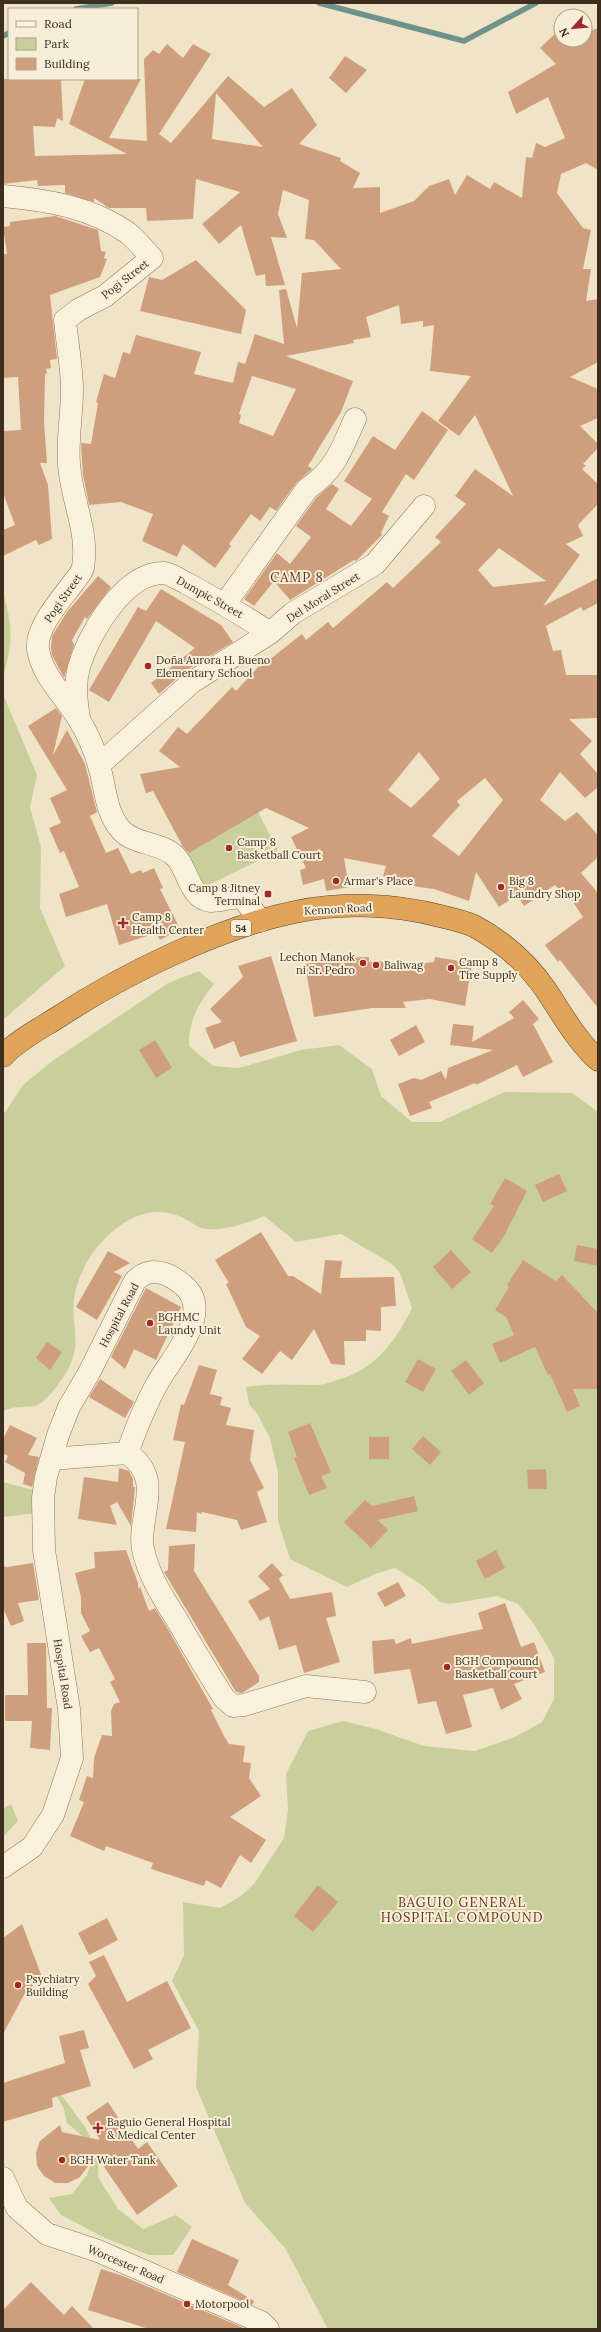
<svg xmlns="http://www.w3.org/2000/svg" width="601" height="2332" font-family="Lora,serif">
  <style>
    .green { fill: #c9cf9b }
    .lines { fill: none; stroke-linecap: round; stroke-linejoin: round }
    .stream { stroke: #6f938a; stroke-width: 5.5 }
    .building { fill: #cf9f7d; fill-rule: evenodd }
    .minor-casing { stroke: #8d765c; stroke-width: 23 }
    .highway-casing { stroke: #5b4430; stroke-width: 23 }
    .minor { stroke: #faf1dc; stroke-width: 22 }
    .highway { stroke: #e0a458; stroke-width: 22 }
    .poi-dot { fill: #9e2a2b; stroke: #f7eed8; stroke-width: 1.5 }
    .labels { text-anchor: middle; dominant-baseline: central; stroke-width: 4; stroke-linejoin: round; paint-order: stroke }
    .shield { fill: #f7eed8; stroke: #756857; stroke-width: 1 }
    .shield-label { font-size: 10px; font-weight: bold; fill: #3d2e20 }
    .street-label { font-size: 11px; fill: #3d2e20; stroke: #f7eed8 }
    .poi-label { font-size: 11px; fill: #3d2e20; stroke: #f7eed8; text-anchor: start }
    .quarter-label { font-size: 13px; letter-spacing: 1px; fill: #6b2e1e; stroke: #f7eed8 }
  </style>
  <rect width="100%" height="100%" fill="#f0e4c8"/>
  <path class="green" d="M3,592c10,35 10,50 0,85z
    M3,694l34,81 -7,32 11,40 -1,61 25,58 -62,54z
    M256,808l22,43 -76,37 -21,-43z
    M199,971l15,13c-15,19 -26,37 -25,62l24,20 26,2 62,-18 38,-5 33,24 9,27 31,26h28l64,-30 68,1 26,19v1217h-270l-43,-81 -40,-45 -49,-116 3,-56 -27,-50 12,-26 -1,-53 37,6 21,-12 13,-12 30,-46 4,-28 -2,-36 22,-43 35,-10 33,8 48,17 51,5 40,-14 27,-15 12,-23v-41l-20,-34 -16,-20 -21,-8 -47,8 -10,-2 -18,-17 -27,-17 -20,6 -28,13 -57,-28 -12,-38v-48l-8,-35 -12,-23 -9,-11 -3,-17c27,-4 45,-2 71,-2 6,0 14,-3 20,-5 39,-11 58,-38 75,-72l-12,-35 -8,-9 -51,-30 -45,8 -32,-26c-17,7 -39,15 -58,13 -6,0 -12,-5 -17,-8 -18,-10 -35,-12 -54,-4 -31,14 -57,49 -61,83 -3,27 9,43 -7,71 -5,9 -21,32 -32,35 -11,2 -23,-1 -32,6v-297l20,-30 28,-23 117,-79z
    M3,1482l30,8 3,23 -33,4z
    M11,1804l7,17 -15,16v-28z
    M55,2093l8,4 22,30 14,28 -1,22 20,32 25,20 33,-14 16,12 -19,28h-24l-44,-17 -44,-23 -12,-17 23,-4 15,-19 6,-19 -7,-17 -19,-16 -3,-14z"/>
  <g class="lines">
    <path class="stream" d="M319,3l145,38 72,-38
      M76,9l36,-6
      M3,36l6,-3"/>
  </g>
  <path class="building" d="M561,28v12h24v-7l13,-5v142l-12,-7 -25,11 -4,19 26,35 8,2 -8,39h8l-5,32 12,-2v63l-28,15 28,12v29l-18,8 18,18v4l-15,16 3,2 -4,3 16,15v20l-20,21 5,11 -17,8 14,11 -37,51 55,-28v25l-15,8 -2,-4 -35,19 7,25 8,-1 5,25h32v43l-29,1 23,22 -12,13 18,20v13l-13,11 -25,-26 -20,28 25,21 12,-9 21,23v22l-17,16 17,20v115l-38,-48 -2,2 -13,-17 38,-28 -18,-27 -3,2 -7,-7 -31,21 -7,-11 -18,12 -23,-35 -7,29 -35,-12 -37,-5v-3l-14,-5 3,-10 -42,-8 5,29 -23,4 -2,-12 -21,6 -3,-15 6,-2 -15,-31 18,-9 -43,-20 -77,45 -7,-8 -29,-54 -7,2 -6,-19 40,-7 -21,-16 19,-24 9,7 45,-47 4,4 23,-25 1,1 42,-33 4,6 22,-18 5,6 54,-46 6,6 23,-22 25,-24 -6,-5 31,-33 -11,-8 20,-27 38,27 -38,-81 -16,21 -21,-15 33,-45 -41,-5 4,-46 -11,2v-6l-22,3 -2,-19 -33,12 5,20 -18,3 1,3 -68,13 67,25 -12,31 -33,54 4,3 -15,13 -21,29 -6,-4 -10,14 -9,-7 -22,30 2,2 -16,22 -32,-24 -6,13 -35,-16 11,-27 -32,-12 -32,3 -6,-30 -2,-32 10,1 7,-41 -2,-1 8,-28 11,4 8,-26 7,2 6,-19 65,17 -7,22 39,9 5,-21 7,2 10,-30 29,10 -5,-54 7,-1 11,39 5,-55 39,-4 -27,-29 -9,-1 4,-39 -26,-10 -5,24 9,24 -16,-1 14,48 -19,1 -1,-12 -9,2 -15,-51 -22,19 -17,-20 38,-32 -44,-13 -3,40 -46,2 -1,-13h-37l-15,-10v4l-29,-9v-8l-27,1 -1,-6 -34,4v-105h58l2,42 -6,-3 -2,9 -22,-1 2,30 92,-2 -58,-30 16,-45h56l-32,59 38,3 -3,-82 9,-9 6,4 8,-10 16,14 10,-14 18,10 -52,80 12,9 57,-67 36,31 28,-19 25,37 -18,19 42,14 -1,3 20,12 -7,15 27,-1v26l34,-12 15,-15 20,-7 6,16 12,-20 23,14 4,-7 28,16 4,-41 6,1 4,-15 9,4 20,-9 -17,-41 -32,17 -8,-22 48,-28 -16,-16zM216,93l47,54 -51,-8zM252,376l44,13 -23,47 -34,-13 2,-8 -2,-1zM499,548l47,33 -53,6 -15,-17zM419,752l21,27 -29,29 -23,-18zM485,778l18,22 -44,56 -27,-20 28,-31 -3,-4z
    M345,56l22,14 -21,23 -17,-15z
    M55,216l43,14 3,21 5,1 -2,6 3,1 -7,18 -50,18 7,64 -7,1 1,8 -5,1 1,5h-2l-1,48 3,41h-7l8,22 4,54 -13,6 -3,-5 -33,16v-26l12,-5 -12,-32v-62l18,-1 -3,-53 -15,1v-124h4l-4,-27 7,-1v-4z
    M196,260l50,50 -5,24 -101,-23 9,-34 13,3z
    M422,411l26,19 -34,50 -8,-6 -24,38 7,4 -8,17 1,2 -26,26 -2,-1 -64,40 -16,-19 -20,25 -10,-7 33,-46 13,11 21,-27 -15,-11 20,-28 16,-14 7,5 -13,20 25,17 21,-27 -28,-18 29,-45 22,14z
    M98,576l13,11 -24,32 -2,-2 -13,23 2,5 -10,33 -12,-23 -1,-7 1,-12 15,-24z
    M161,589l60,36 12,17 -48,29 -26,23 -8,-11 44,-35 -39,-27 -47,81 -20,-12 49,-83 8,4z
    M56,708l6,8 -9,39 14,-25 18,34 12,48 -7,4 16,37 12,-5 13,26 10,-4 2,3 11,-5 9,20 -3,1 20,40 -20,11 -4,-7 -37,12 -12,-41 -41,13 -7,-23 20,-7 -15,-36 -4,2 -11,-25 12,-5 -11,-25 17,-8 -39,-64z
    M271,956l26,85 -57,16 -6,-16 -20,8 -9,-21 17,-6 -12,-13 33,-32 -5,-11z
    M369,957v5l26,-1 1,5 38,-4 1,-5 37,6 -7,43 -35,-7 -27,3 3,6h-34l-58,9 -9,-53 41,-6z
    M523,1000l16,19 -6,5 20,38 -30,15 -6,-12 -41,20 -1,-2 -46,19 3,6 -22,8 -12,-32 16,-6 7,2 20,-9 5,9 2,-12 45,-18 -43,-5 3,-21 21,2 -2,16 42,-24 -5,-6z
    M416,1025l9,17 -26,14 -9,-16z
    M155,1040l17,28 -16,10 -17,-28z
    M559,1174l8,17 -24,11 -8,-17z
    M505,1178l22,13 -23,45 -12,17 -20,-14 22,-33 -4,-2z
    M261,1232l27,44h5l28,18 4,-34 17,1 -2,17 54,-1 2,29 -15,1v24l-15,-1v11h-22l1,24 -14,-1 -17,-35 -22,31 -12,-9 -18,23 -20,-15 18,-23 -14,-9 -20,-43 3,-1 -14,-23z
    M577,1245l21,4v17l-24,-5z
    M451,1250l20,22 -19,17 -19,-22z
    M108,1251l22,12 -16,9 8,4 -25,44 -21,-13z
    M523,1260l33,21 6,-6 36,38v76h-25l7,17 -13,6 -17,-38 -2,1 -13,-28 -35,16 -8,-19 22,-9 -8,-18 -11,-7 14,-23 -2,-2z
    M146,1288l35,19 -25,53 -22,-11 -9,20 -14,-12z
    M47,1342l15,10 -12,18 -14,-12z
    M418,1359l18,10 -13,23 -18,-10z
    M466,1360l18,23 -15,12 -18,-24z
    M199,1365l18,5 -7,24 12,3 -2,8 11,3 -5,17 28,5 -4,30 14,28 -7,4 10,30 -26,8 -4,-10 -35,-8 -1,2 -4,-2 -1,20 -30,-3 19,-87 -12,-2 8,-36 3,1z
    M100,1379l34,23 -9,16 -36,-21z
    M310,1423l21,49 -10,4 6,12 -18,7 -15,-37 3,-1 -9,-25z
    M10,1425l27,13 -9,17 11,2 -7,30 -9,-3 2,-11 -20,-11 3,-6 -5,-3v-14z
    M423,1436l18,16 -11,13 -18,-16z
    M369,1437h20v22h-20z
    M119,1468l10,3 4,8v8h2l-4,39 -14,-24 -7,4 7,19 -39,-6 6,-42 34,5z
    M546,1469l1,20h-19l-1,-19z
    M414,1496l4,15 -40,9 10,10 -17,18 -27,-26 21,-22 7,6z
    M195,1544l-1,27 65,105v6l-17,11 -6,-1 -72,-120 4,-2 1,-24z
    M126,1550l12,33v6l2,-2 9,24 6,-3 14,23 44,78 -2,1 13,26 5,8 16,2 -2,16 8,1 -2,15 12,18 -31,21 36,23 -15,23 -11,-8 -19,33 -15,-8 -2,6 -53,-17 2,-6 -47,-17 -2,5 -34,-15 14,-34 -5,-2 8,-24 6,2 1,-20 8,-23 10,1 -1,-25 3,-7 6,-2 -10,-20 5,-3 -16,-31 -9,4 -9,-16 9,-5 -9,-18v-16l-6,-24 20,-5 -1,-16z
    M496,1550l9,18 -20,11 -9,-18z
    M33,1563l6,37 -21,3 6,18 -13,5 -8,-18v-42l4,1z
    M272,1563l11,12 -4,4 11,20 42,-7 4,24 -10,2 14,44 -36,11 -8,-28 -17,5 -10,-34 -9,5 -12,-20 22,-12 -12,-13z
    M398,1582l8,14 -21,11 -8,-14z
    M505,1603l16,44 13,-5 11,30 -31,12 8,15 -21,11 -8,-22 -30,7 9,32 -26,7 -10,-33 -18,3 -8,-35 -36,5 -2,-33 22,-2 2,5 15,-6 1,6 71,-15 -5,-16z
    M27,1643h19l1,65h5l-2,42 -20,-2 2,-27h-27v-26h23z
    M318,1885l20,17 -25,30 -19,-16z
    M107,1918l11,22 -29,15 -11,-22z
    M22,1924l20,53 -17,16 -22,41v-96z
    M104,1955l23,47 40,-21 24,47 -43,22 5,9 -19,10 -46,-85 8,-8 -7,-14z
    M84,2030l5,18 -9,2 11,36 -39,12 1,9 -50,15v-39l62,-20 -6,-27z
    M108,2102l30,47 9,-7 31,44 -41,29 -41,-60 -16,22 -12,6h-13l-11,-7 -7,-10 -1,-13 4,-12 20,-16 2,7 38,8 -14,-23z
    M192,2239l47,21 -11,25 26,16 -2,4 -75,-33z
    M101,2269l22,7 123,53h-97l-61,-19z
    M31,2282l33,33 8,-9 22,23h-91v-19z"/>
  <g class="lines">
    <defs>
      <path id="minor" d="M3,196c44,4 88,11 125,37 9,7 16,17 24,25l-47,38 -27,14 -13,10c2,23 7,47 7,70 0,25 -5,49 -3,74 2,35 20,67 14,103 -1,6 -6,10 -9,15 -12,16 -39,46 -36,67 4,27 26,46 40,69 8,13 17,32 21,48 7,22 6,47 23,65 14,14 38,11 53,25 13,12 14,43 36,45 10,0 21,-4 31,-4l19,24
        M225,604l82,-115c29,-20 34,-39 48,-70
        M79,718c-3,-17 -5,-37 1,-54 10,-32 45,-92 84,-91 7,1 16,7 22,10 29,16 57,32 84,50
        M99,765l93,-83 78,-49 23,-20 82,-49 49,-58
        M51,1459l76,-6
        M3,1867l29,-20 21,-32 19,-57 -3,-49 -25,-159 -1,-52 3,-21 12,-42 11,-28 21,-36 45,-90c9,-9 17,-11 30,-7 7,2 13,7 18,11 32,26 -11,73 -25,97 -13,23 -22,47 -31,71 39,26 10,63 16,96 6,29 22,51 37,76 14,25 29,49 44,73l9,8 11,-1 62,-19 59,6
        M3,2178l14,30 30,26 51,17 163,71 7,7"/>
      <path id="highway" d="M3,1056c13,-15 40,-29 57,-40 64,-42 160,-89 235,-104 47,-10 99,-8 145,4 12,3 23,5 34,10 28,15 54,38 72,64 16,24 30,50 52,70"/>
    </defs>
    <use href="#minor" class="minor-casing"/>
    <use href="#highway" class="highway-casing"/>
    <use href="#minor" class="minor"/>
    <use href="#highway" class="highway"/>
  </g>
  <g class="poi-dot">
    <circle cx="148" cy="666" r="4"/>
    <circle cx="229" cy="848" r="4"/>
    <circle cx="336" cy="881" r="4"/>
    <circle cx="501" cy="887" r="4"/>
    <rect x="264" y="890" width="8" height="8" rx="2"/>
    <path d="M121 917h4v4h4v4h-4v4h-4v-4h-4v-4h4z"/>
    <circle cx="363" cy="963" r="4"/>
    <circle cx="376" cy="965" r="4"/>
    <circle cx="451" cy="968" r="4"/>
    <circle cx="150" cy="1323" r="4"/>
    <circle cx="447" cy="1667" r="4"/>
    <circle cx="18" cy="1985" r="4"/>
    <path d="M96 2122h4v4h4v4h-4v4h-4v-4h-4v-4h4z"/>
    <circle cx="62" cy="2160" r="4"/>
    <circle cx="187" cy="2304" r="4"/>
  </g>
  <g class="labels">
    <rect class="shield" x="231" y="920" width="20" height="16" rx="3"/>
    <g class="shield-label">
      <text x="241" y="928">54</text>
    </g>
    <g class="street-label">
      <text transform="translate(125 279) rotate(-38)">Pogi Street</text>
      <text transform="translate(210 597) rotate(29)">Dumpic Street</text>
      <text transform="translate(323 597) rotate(-32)">Del Moral Street</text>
      <text transform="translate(63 598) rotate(-55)">Pogi Street</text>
      <text transform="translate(338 909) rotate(-3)">Kennon Road</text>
      <text transform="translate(119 1315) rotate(-62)">Hospital Road</text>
      <text transform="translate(63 1674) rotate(81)">Hospital Road</text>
      <text transform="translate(126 2264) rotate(23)">Worcester Road</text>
    </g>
    <g class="poi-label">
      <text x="156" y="660">Doña Aurora H. Bueno<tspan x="156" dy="13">Elementary School</tspan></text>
      <text x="237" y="842">Camp 8<tspan x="237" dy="13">Basketball Court</tspan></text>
      <text x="344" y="881">Armar's Place</text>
      <text x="509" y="881">Big 8<tspan x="509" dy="13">Laundry Shop</tspan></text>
      <text x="260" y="888" text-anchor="end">Camp 8 Jitney<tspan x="260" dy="13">Terminal</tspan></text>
      <text x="132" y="917">Camp 8<tspan x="132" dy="13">Health Center</tspan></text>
      <text x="355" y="957" text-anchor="end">Lechon Manok<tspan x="355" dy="13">ni Sr. Pedro</tspan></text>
      <text x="459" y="962">Camp 8<tspan x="459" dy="13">Tire Supply</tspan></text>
      <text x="384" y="965">Baliwag</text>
      <text x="158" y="1317">BGHMC<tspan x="158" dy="13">Laundy Unit</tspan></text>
      <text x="455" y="1661">BGH Compound<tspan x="455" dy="13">Basketball court</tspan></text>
      <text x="26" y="1979">Psychiatry<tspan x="26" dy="13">Building</tspan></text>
      <text x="107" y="2122">Baguio General Hospital<tspan x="107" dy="13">&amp; Medical Center</tspan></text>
      <text x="70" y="2160">BGH Water Tank</text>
      <text x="195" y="2304">Motorpool</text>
    </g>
    <g class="quarter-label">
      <text x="297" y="577">CAMP 8</text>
      <text x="462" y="1902">BAGUIO GENERAL<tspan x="462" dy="15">HOSPITAL COMPOUND</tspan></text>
    </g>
  </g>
  <rect width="601" height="2332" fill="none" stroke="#3d2e20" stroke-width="8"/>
  <rect x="8" y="8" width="130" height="72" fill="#f7eed8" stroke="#ada18e"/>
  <rect x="16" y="21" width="20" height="6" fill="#faf1dc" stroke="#ada18e"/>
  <text x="44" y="28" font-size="12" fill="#3d2e20">Road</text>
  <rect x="16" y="38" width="20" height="12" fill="#c9cf9b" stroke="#ada18e"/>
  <text x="44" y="48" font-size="12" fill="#3d2e20">Park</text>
  <rect x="16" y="58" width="20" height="12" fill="#cf9f7d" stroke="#ada18e"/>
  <text x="44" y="68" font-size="12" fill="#3d2e20">Building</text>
  <g transform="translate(573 28) rotate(243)"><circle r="19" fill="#f7eed8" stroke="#ada18e"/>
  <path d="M0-3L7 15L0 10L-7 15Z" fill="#9e2a2b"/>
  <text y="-6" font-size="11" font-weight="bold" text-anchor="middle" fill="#3d2e20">N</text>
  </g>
</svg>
